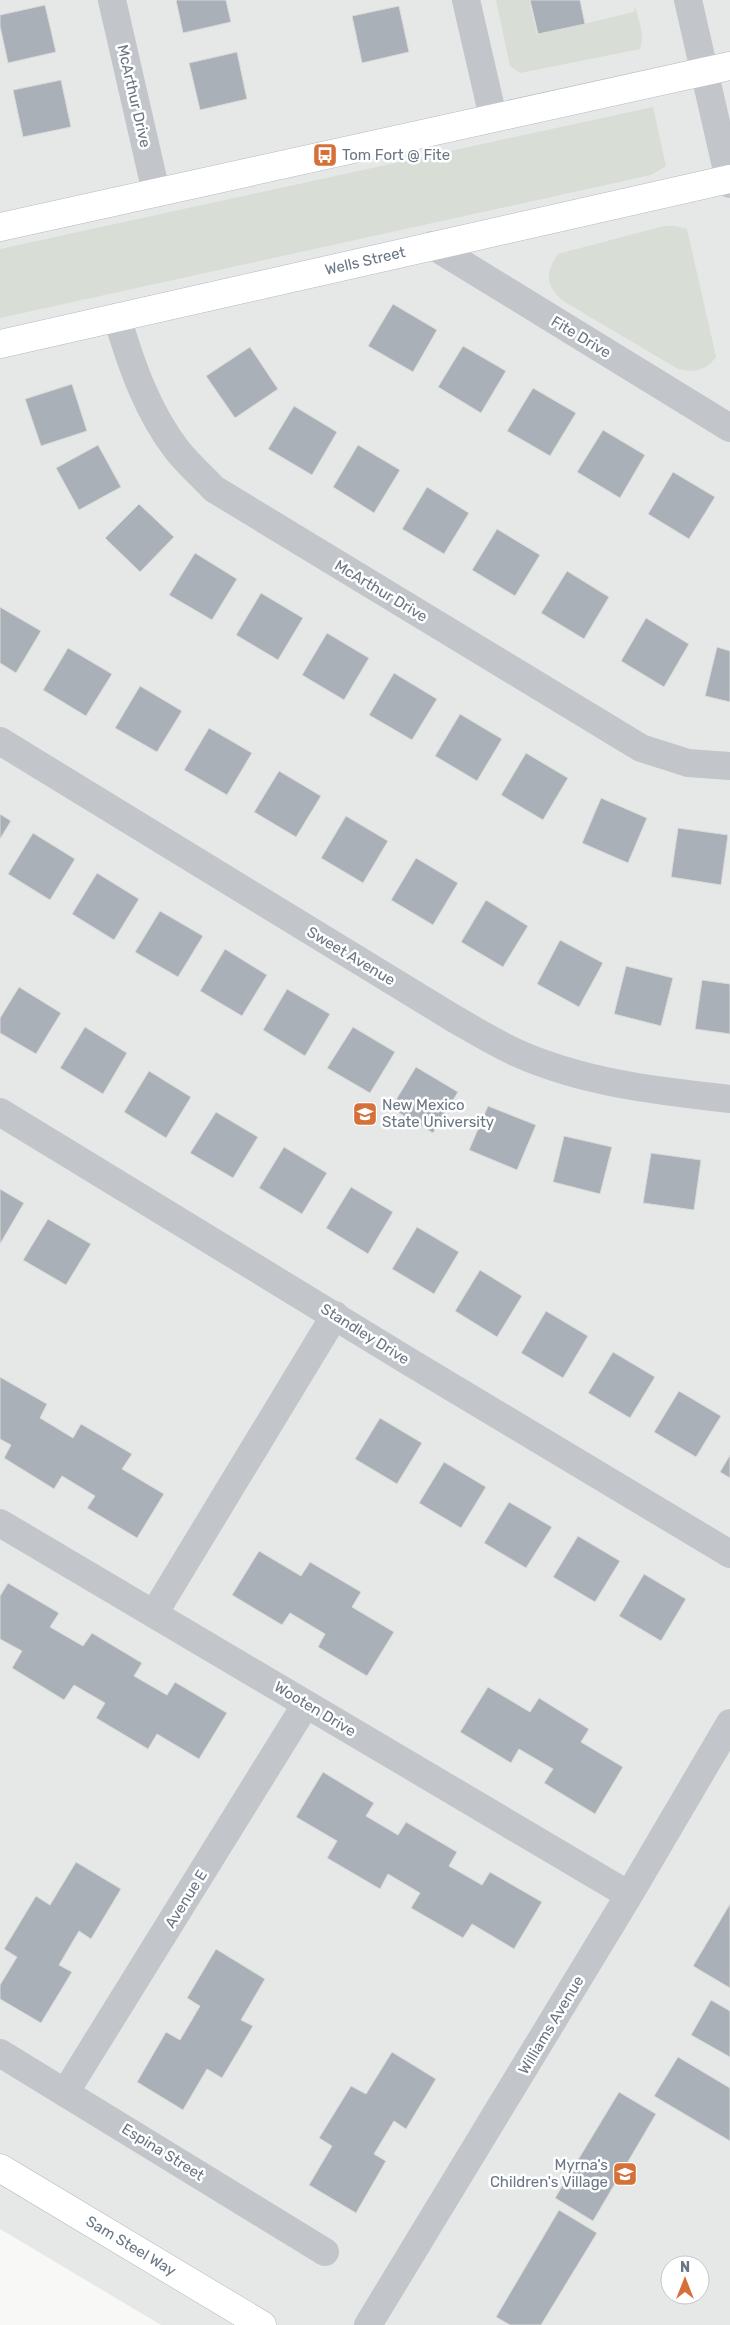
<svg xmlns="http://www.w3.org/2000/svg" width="730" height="2325" font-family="Rubik,sans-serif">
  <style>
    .built { fill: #e6e7e7; fill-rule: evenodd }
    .grass { fill: #d8ddd6 }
    .building { fill: #aab0b7; stroke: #dadad9 }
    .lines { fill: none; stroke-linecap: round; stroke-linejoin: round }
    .secondary-casing { stroke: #b5b9be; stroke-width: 29 }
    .street { stroke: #c2c5c9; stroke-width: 28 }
    .secondary { stroke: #fff; stroke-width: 28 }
    .labels { text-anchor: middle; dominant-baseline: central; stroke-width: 5; stroke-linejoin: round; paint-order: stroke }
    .street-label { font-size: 15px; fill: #6a7685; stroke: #fff }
    .poi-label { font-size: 15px; fill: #6a7685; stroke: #fff; text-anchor: start }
  </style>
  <rect width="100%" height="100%" fill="#f8f8f6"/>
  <path class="built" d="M0,0h730v2325h-569l-161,-96zM670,2265h30v30h-30z"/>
  <path class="grass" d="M496,0h33l8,35 97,-23 1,-5c4,14 10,28 5,42l-120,24 -10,-7z
    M653,107l13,59 -15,9 -651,143v-69z
    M664,226h11l12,3 29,128c-11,14 -21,16 -38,12l-113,-67c-19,-15 -21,-28 -7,-48z"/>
  <path class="building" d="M176,0h50l5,22 -48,11z
    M530,0h50l5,24 -47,10z
    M45,5l11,47 -48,11 -8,-37v-11z
    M399,6l10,46 -47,11 -10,-47z
    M237,52l10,47 -47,11 -11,-47z
    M61,80l10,47 -48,10 -10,-47z
    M393,304l44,26 -24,42 -45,-26z
    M463,346l43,25 -25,42 -43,-26z
    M250,347l28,42 -43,29 -29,-42z
    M72,384l15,47 -46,15 -16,-47z
    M533,388l43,25 -26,43 -43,-25z
    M294,406l43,26 -25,43 -44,-26z
    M603,430l42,25 -25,43 -43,-26z
    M98,445l23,42 -42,23 -23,-42z
    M358,445l42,25 -26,43 -41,-26z
    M673,472l42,25 -26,42 -41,-25z
    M427,487l42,26 -25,41 -42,-25z
    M139,504l35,33 -34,35 -35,-34z
    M497,529l43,26 -25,41 -43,-26z
    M195,553l42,26 -25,41 -43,-25z
    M567,571l42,26 -25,42 -43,-26z
    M261,593l42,25 -25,42 -42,-25z
    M0,607l41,24 -25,42 -16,-10z
    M646,618l43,26 -25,43 -43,-26z
    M327,633l42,25 -25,42 -42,-25z
    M717,647l13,4v51l-25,-6z
    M68,648l44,26 -26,42 -43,-26z
    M394,673l43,26 -25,41 -43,-25z
    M140,686l42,25 -25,41 -42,-24z
    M460,714l42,25 -25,42 -42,-25z
    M209,728l43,25 -25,42 -43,-25z
    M526,753l42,25 -25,42 -42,-25z
    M279,771l42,25 -25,41 -42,-25z
    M601,798l46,20 -19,45 -46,-20z
    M0,814l11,7 -11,18z
    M346,816l42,25 -25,42 -42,-25z
    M678,828l50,7 -7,50 -50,-8z
    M33,833l42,26 -25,41 -42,-26z
    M416,858l42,25 -25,42 -42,-25z
    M97,873l42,26 -25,41 -42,-26z
    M486,900l42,26 -25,41 -42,-25z
    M160,911l43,25 -25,41 -43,-25z
    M560,940l43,23 -24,44 -42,-23z
    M225,949l42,26 -25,41 -42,-25z
    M626,966l47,12 -12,48 -47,-12z
    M702,980l28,4v50l-35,-5z
    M19,987l42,26 -25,41 -36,-21v-15z
    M287,989l43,25 -25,42 -42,-26z
    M85,1027l42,26 -24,41 -43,-26z
    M353,1027l42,25 -25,41 -43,-25z
    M416,1067l42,25 -25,41 -42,-25z
    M149,1071l42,26 -25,41 -42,-26z
    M488,1106l48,19 -19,45 -48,-20z
    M216,1112l42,25 -25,41 -43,-25z
    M564,1136l48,11 -12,47 -47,-12z
    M284,1147l43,26 -25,41 -43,-26z
    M651,1153l50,7 -7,50 -51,-7z
    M351,1187l42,25 -25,42 -42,-26z
    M0,1189l24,14 -24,41z
    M48,1219l43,25 -25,41 -43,-25z
    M417,1227l42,25 -25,42 -42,-25z
    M480,1270l42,26 -25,41 -42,-26z
    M546,1311l42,25 -25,42 -42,-25z
    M613,1352l42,25 -25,41 -42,-25z
    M0,1377l47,27 -7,14 33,20 8,-14 51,30 -10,15 42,25 -27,44 -50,-30 8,-12 -33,-20 -8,13 -50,-31 7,-13 -11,-6z
    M679,1391l42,25 -25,41 -42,-25z
    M380,1418l42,25 -25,41 -42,-25z
    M730,1455v23l-10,-6z
    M444,1462l42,25 -25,41 -42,-25z
    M509,1502l43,25 -26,41 -42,-25z
    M578,1536l42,25 -25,41 -42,-25z
    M259,1551l42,25 9,-14 51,30 -9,15 42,25 -27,44 -49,-29 7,-13 -35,-21 -8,12 -50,-30z
    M644,1574l42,25 -25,42 -42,-25z
    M8,1583l51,30 -9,14 33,19 9,-13 50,30 -8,13 33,19 8,-13 52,31 -28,46 -42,-25 -9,15 -52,-31 9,-15 -31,-18 -10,15 -52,-32 10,-17 -22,-12v-43z
    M488,1687l42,25 9,-14 50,31 -8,13 42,25 -28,47 -51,-31 9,-14 -34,-20 -8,14 -51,-31z
    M323,1772l51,31 -8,13 32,19 8,-13 51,30 -8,14 33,19 8,-13 52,30 -28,47 -42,-25 -9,14 -52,-30 9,-15 -32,-19 -8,15 -53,-31 10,-17 -41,-24z
    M76,1862l45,27 -30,50 -12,-8 -20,34 13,7 -31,51 -41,-24v-14l17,-28 -13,-8 32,-53 14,9z
    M730,1904v84l-37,-22z
    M216,1949l49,30 -24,41 12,6 -31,52 -15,-9 -24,41 -46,-28 29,-50 14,8 20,-34 -13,-8z
    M711,2000l19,11v46l-39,-22z
    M392,2052l44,27 -30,50 -12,-8 -20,33 12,7 -30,52 -47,-28 23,-39 -13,-8 32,-52 15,8z
    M678,2057l52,31v53l-76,-45z
    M619,2092l37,22 -63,107 -38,-23z
    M559,2210l38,23 -56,92h-31l-14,-8z"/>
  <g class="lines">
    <defs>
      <path id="secondary" d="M0,227l730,-161
        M0,344l730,-165
        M0,2168l262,157"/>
    </defs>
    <use href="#secondary" class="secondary-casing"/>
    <path class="street" d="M112,0l44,192
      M466,0l27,117
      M688,0l42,184
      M432,245l298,183
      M117,317c14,47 30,94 60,133 11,14 25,26 37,39l427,259 47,15 42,3
      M0,741l453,277c21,12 42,25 64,35 67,30 141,38 213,46
      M0,1112l413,252 317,190
      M0,1523l629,372
      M155,1612l180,-297
      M0,2053l325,199
      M65,2093l241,-389
      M368,2325l261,-430 101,-172"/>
    <use href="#secondary" class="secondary"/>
  </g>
  <defs>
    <symbol id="bus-square" viewBox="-11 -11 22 22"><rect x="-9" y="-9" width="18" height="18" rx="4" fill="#d67039" stroke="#fff"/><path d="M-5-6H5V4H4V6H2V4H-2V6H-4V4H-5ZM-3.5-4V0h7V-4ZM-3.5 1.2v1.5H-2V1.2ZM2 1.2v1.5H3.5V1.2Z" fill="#fff"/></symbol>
    <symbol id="university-square" viewBox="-11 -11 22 22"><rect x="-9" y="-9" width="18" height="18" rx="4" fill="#d67039" stroke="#fff"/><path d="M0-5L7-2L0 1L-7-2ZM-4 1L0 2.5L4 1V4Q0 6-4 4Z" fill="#fff"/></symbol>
    <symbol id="school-square" viewBox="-11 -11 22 22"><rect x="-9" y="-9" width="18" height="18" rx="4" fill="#d67039" stroke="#fff"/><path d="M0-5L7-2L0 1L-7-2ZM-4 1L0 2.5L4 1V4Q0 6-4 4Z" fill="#fff"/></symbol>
  </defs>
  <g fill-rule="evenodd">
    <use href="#bus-square" x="311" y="141" width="28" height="28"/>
    <use href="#university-square" x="351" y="1100" width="28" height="28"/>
    <use href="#school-square" x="611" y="2160" width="28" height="28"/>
  </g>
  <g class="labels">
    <g class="street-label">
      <text transform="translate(134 96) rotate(77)">McArthur Drive</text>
      <text transform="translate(365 261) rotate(-13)">Wells Street</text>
      <text transform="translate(581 337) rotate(31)">Fite Drive</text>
      <text transform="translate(381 591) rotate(31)">McArthur Drive</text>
      <text transform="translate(351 956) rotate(31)">Sweet Avenue</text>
      <text transform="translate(365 1334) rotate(32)">Standley Drive</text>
      <text transform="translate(315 1709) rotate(31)">Wooten Drive</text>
      <text transform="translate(186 1899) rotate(-58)">Avenue E</text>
      <text transform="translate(551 2025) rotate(-59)">Williams Avenue</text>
      <text transform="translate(163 2152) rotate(32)">Espina Street</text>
      <text transform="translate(131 2246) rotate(31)">Sam Steel Way</text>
    </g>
    <g class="poi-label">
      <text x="342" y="155">Tom Fort @ Fite</text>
      <text x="382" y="1105">New Mexico<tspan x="382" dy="17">State University</tspan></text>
      <text x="608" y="2165" text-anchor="end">Myrna's<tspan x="608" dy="17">Children's Village</tspan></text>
    </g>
  </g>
  <g transform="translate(685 2280)"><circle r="24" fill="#ffffff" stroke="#c3c8ce"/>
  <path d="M0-4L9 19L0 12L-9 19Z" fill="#d67039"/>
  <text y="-8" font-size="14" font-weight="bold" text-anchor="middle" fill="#6a7685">N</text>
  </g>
</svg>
